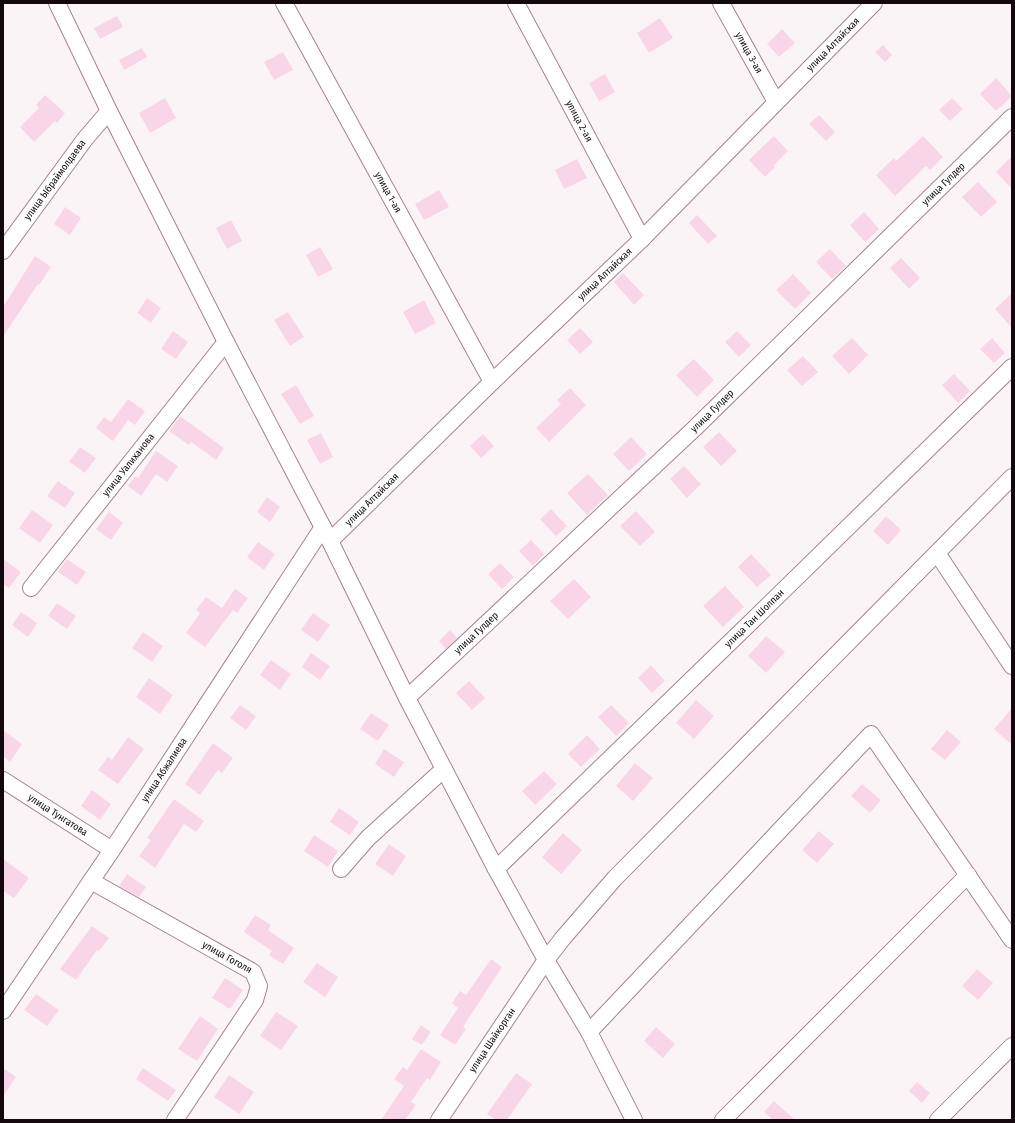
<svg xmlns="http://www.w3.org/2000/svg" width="1015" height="1123" font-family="'Fira Sans Condensed',sans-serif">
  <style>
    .building { fill: #f9d6e7 }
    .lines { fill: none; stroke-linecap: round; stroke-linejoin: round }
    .minor-casing { stroke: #a28392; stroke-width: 18 }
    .minor { stroke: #fff; stroke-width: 16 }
    .labels { text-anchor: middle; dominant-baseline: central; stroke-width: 4; stroke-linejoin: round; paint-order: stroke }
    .street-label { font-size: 10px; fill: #13080e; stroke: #fff }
  </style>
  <rect width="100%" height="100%" fill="#fbf4f7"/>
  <path class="building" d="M117,16l6,11 -23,12 -6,-11z
    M660,18l13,20 -24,15 -12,-20z
    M782,29l13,14 -16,14 -12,-13z
    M883,45l9,10 -7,7 -10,-10z
    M142,48l5,9 -23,13 -5,-10z
    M283,52l10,18 -19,10 -10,-18z
    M605,74l10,18 -16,9 -10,-18z
    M996,78l16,18 -16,15 -16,-17z
    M45,95l20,18 -8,10 -2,-2 -21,21 -14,-15 19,-19 -3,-3z
    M165,98l11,20 -26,15 -11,-20z
    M952,98l11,11 -13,12 -11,-11z
    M819,115l16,17 -9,9 -17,-17z
    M774,136l14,15 -14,14 1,2 -10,10 -16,-17z
    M923,136l20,21 -13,13 -4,-4 -31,30 -19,-21 18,-17 2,3z
    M1012,156v33l-16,-17z
    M577,159l10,19 -23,11 -9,-19z
    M978,182l19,20 -16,15 -19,-20z
    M439,190l10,17 -25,13 -9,-16z
    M65,207l16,11 -11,17 -16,-11z
    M864,212l15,17 -14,13 -15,-17z
    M697,215l20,21 -9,8 -19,-21z
    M231,220l11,21 -15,8 -11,-21z
    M320,247l13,22 -15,8 -12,-22z
    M830,249l16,17 -14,13 -16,-17z
    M35,256l16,11 -12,18 -1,-1 -35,53v-30z
    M901,258l19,20 -11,11 -19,-21z
    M623,273l21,22 -10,10 -20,-23z
    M793,274l18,19 -16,16 -19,-19z
    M1012,293v35l-17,-19z
    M147,298l14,10 -10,15 -14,-10z
    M424,300l12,23 -21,11 -12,-22z
    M288,312l16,25 -14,9 -16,-26z
    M580,328l13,14 -13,12 -13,-14z
    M173,331l15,11 -12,17 -15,-10z
    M737,331l14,14 -12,12 -14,-15z
    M852,338l16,17 -19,19 -17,-18z
    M992,338l13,15 -11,10 -14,-14z
    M803,356l15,16 -16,14 -15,-16z
    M694,359l20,21 -17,17 -21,-22z
    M954,374l16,17 -12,12 -16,-18z
    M296,385l18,31 -14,8 -19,-30z
    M570,388l16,17 -37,37 -13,-14 25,-24 -4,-4z
    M128,399l17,12 -10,14 -7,-5 -15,21 -17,-13 8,-11 7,5z
    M180,416l44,32 -8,12 -25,-18 -2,3 -20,-14z
    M719,432l18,19 -16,15 -18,-19z
    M321,433l12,24 -13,7 -13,-24z
    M483,434l11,12 -13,12 -11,-12z
    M631,437l16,17 -18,17 -16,-17z
    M80,447l16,11 -11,15 -16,-11z
    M156,451l22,15 -11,16 -11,-8 -15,22 -13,-10 7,-10 3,2z
    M684,466l17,18 -14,14 -17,-19z
    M588,474l20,21 -21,20 -20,-22z
    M58,481l17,12 -10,15 -18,-12z
    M267,497l13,10 -10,15 -13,-10z
    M551,509l16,17 -11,10 -16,-17z
    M32,510l21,15 -13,18 -21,-15z
    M636,511l19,21 -15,14 -20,-20z
    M109,512l14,11 -12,17 -15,-11z
    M886,516l15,14 -13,15 -15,-14z
    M531,540l13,14 -11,12 -14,-15z
    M258,542l17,12 -11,16 -17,-13z
    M751,554l20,21 -14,12 -19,-20z
    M3,559l18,13 -12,16 -6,-4z
    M67,559l19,13 -9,13 -19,-13z
    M500,563l14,14 -12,12 -14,-15z
    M574,579l17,18 -23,22 -18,-18z
    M725,586l19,21 -21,20 -20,-21z
    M235,589l13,9 -11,15 -4,-3 -28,37 -19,-14 14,-20 -4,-3 10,-13 16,11z
    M57,603l19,13 -9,13 -19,-13z
    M21,612l16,11 -9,14 -16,-12z
    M313,613l17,12 -12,17 -17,-12z
    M450,630l7,8 -11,11 -7,-8z
    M143,632l20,14 -11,16 -20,-14z
    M766,636l19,16 -19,21 -18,-17z
    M311,653l19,13 -10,14 -18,-13z
    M271,660l20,14 -11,16 -20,-15z
    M651,665l14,16 -13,12 -14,-15z
    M149,678l24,17 -13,19 -24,-17z
    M469,681l16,17 -13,12 -16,-17z
    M696,700l18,16 -20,23 -18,-16z
    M240,705l16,11 -10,14 -16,-12z
    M611,705l18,18 -13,13 -18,-19z
    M1012,708v37l-18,-16z
    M371,713l18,12 -11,16 -18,-12z
    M3,730l19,14 -12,18 -7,-6z
    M947,730l14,12 -16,18 -14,-11z
    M587,735l13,14 -19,18 -13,-13z
    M128,737l16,12 -26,35 -20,-14 10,-13 4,3z
    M213,743l20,15 -11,15 -4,-3 -18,25 -15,-11z
    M384,749l20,13 -10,15 -19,-13z
    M635,763l18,15 -20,23 -17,-15z
    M544,771l13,13 -22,21 -13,-14z
    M862,784l19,16 -11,13 -19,-17z
    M92,790l19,14 -11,16 -19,-14z
    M174,799l30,22 -8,11 -12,-8 -29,44 -16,-12 12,-16 -4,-2z
    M339,808l20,14 -9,13 -20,-13z
    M819,831l15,13 -17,19 -15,-13z
    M563,833l19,17 -21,24 -19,-17z
    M314,835l24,16 -10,16 -24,-16z
    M389,844l17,12 -13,20 -18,-12z
    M3,859l26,19 -15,20 -11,-7z
    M127,874l19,13 -7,10 -20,-11z
    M255,915l16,10 -3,5 26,18 -11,16 -14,-9 3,-4 -28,-19z
    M92,926l17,12 -10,13 -2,-1 -21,30 -16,-11z
    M491,959l11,8 -39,60 3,2 -11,16 -15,-10 18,-27 -6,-5 8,-12 6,4z
    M317,963l21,14 -13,20 -22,-15z
    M977,969l16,14 -15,17 -16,-14z
    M225,978l18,12 -13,19 -18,-11z
    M36,994l23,16 -12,16 -23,-16z
    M276,1012l22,14 -17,24 -21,-14z
    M200,1016l18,13 -21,32 -19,-12z
    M421,1025l10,7 -9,13 -10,-6z
    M656,1027l19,17 -12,14 -19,-17z
    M421,1049l20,13 -11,18 -3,-2 -16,24 5,3 -11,15h-24l23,-34 -10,-7 9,-12 4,3z
    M3,1068l13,9 -13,19z
    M143,1068l33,22 -8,11 -32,-22z
    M516,1073l16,11 -25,36h-11l-9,-6z
    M229,1075l25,17 -15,22 -25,-17z
    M917,1082l13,11 -8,10 -13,-12z
    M774,1101l21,19h-22l-9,-8z"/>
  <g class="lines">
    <defs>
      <g id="minor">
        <path d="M57,3l52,108 117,231 104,199 77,157 89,171 50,91 43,72 45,88"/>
        <path id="s1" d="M284,3l208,379"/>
        <path id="s2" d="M516,3l126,236"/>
        <path id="s3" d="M721,3l55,99"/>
        <path id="s4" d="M3,251l82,-112 24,-28"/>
        <path id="s5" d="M330,541l162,-159 150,-143 232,-236"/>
        <path d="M937,553l75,113"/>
        <path id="s6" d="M31,588l195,-246"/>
        <path id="s7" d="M407,698l288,-270 317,-311"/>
        <path id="s8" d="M3,780l109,70"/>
        <path d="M341,869l27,-31 76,-69"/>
        <path id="s9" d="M496,869l256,-248 260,-254"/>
        <path id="s10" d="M91,881l162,91 6,14 -4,14 -80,120"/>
        <path id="s11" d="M3,1011l109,-161 211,-323"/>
        <path d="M589,1032l282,-298 141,206"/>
        <path id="s12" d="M439,1120l107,-160 17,-22 52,-60 397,-401"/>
        <path d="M723,1120l245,-245"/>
        <path d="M938,1120l74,-74"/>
      </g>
    </defs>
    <use href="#minor" class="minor-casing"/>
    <use href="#minor" class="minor"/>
  </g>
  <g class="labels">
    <g class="street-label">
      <text stroke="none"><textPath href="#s5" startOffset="707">улица Алтайская</textPath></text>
      <text stroke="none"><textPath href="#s3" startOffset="57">улица 3-ая</textPath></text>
      <text stroke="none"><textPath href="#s2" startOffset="134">улица 2-ая</textPath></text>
      <text stroke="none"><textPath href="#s4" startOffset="88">улица Ыбраймолдаева</textPath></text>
      <text stroke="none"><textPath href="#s7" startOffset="743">улица Гулдер</textPath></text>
      <text stroke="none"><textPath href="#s1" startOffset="216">улица 1-ая</textPath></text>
      <text stroke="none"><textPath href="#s5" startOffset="383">улица Алтайская</textPath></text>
      <text stroke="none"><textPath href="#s7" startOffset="419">улица Гулдер</textPath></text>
      <text stroke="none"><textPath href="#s6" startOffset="157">улица Уалиханова</textPath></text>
      <text stroke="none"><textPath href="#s5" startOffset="59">улица Алтайская</textPath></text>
      <text stroke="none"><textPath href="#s9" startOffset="360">улица Тан Шолпан</textPath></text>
      <text stroke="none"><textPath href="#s7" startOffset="95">улица Гулдер</textPath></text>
      <text stroke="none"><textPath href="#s11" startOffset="290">улица Абжалиева</textPath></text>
      <text stroke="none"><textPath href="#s8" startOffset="65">улица Тунгатова</textPath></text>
      <text stroke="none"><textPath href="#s10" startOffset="156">улица Гоголя</textPath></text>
      <text stroke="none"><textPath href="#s12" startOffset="96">улица Шайкорган</textPath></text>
    </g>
  </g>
  <rect width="1015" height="1123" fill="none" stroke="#13080e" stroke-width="8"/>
</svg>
